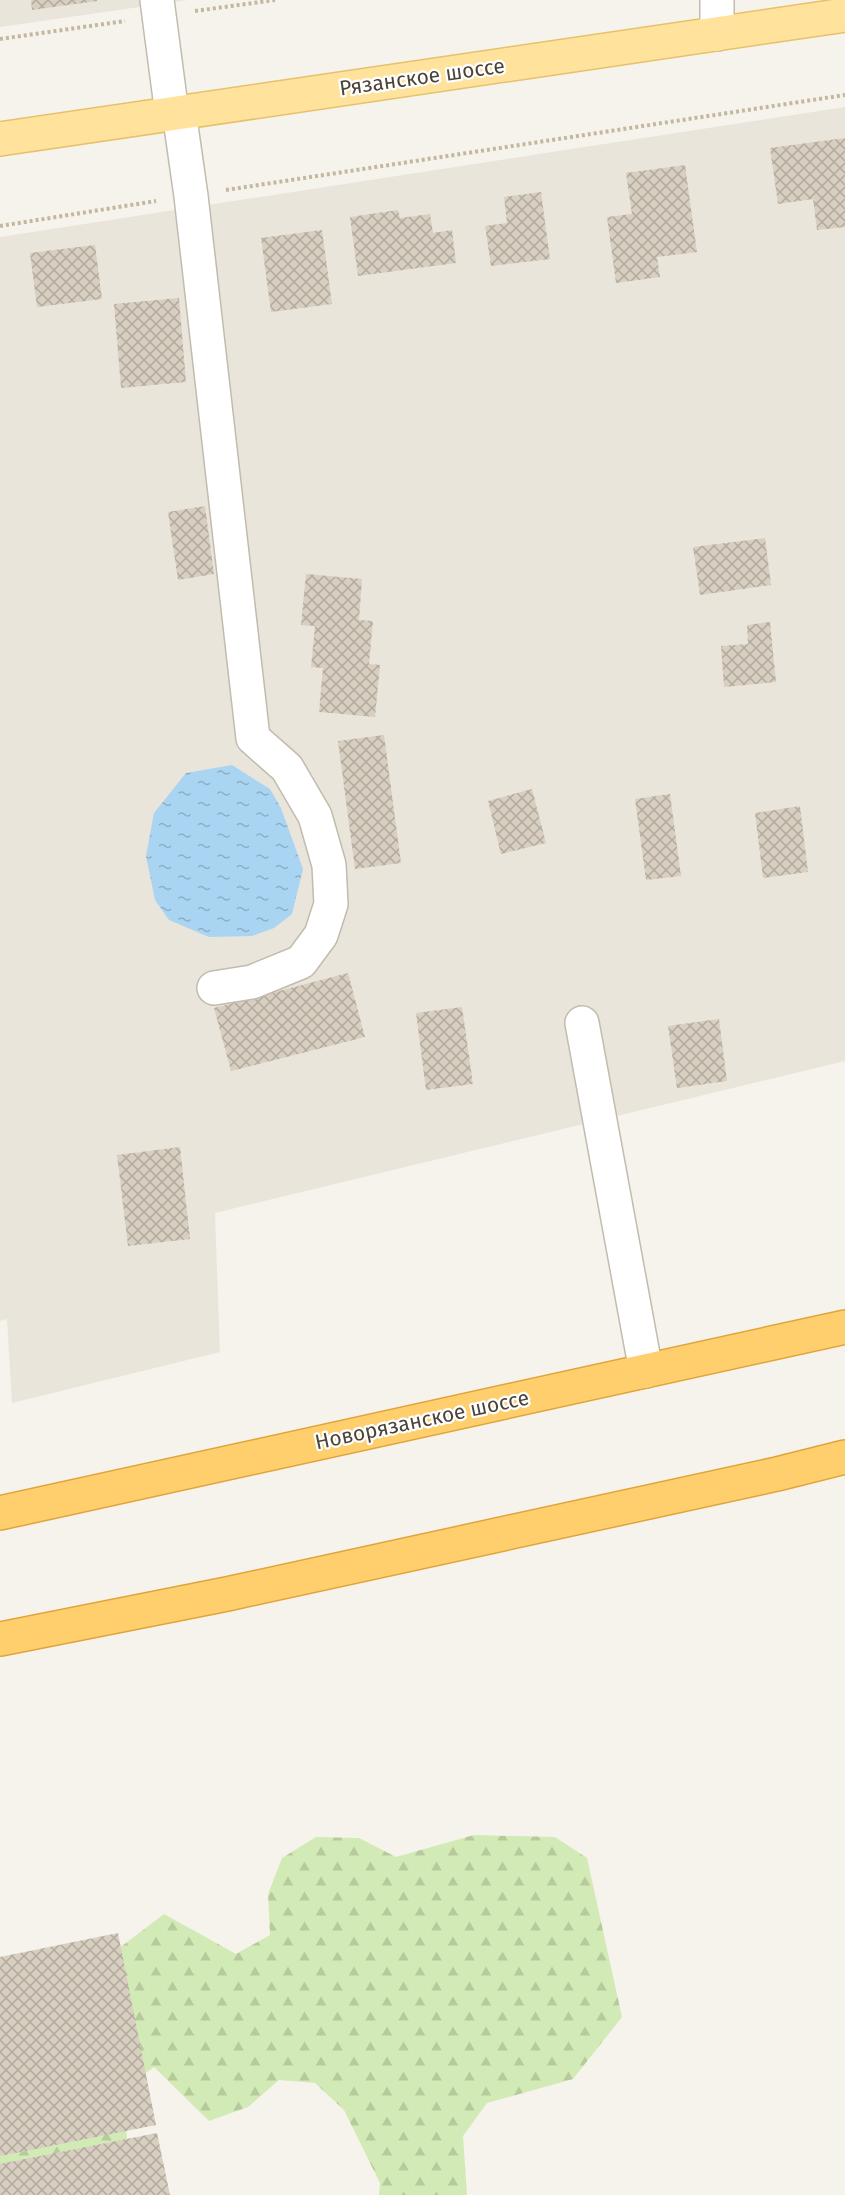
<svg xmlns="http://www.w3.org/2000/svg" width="845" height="2195" font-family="'Fira Sans',sans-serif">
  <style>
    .residential { fill: #eae5da }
    .forest { fill: url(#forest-firs) }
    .water { fill: url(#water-ripples) }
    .building { fill: url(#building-cross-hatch) }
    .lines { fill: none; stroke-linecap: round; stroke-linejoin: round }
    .minor-casing { stroke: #c2bbae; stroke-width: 36 }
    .major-casing { stroke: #e6c16a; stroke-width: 36 }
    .highway-casing { stroke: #e0a43c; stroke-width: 36 }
    .path { stroke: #c4b79f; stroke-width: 4; stroke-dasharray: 3 3; stroke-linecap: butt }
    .minor { stroke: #fff; stroke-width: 33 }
    .major { stroke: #ffe39c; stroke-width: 33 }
    .highway { stroke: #ffcf6e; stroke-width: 33 }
    .labels { text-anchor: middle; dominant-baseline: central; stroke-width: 4.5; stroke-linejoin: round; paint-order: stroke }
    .street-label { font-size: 21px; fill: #4b4439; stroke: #fff }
  </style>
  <defs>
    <pattern id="forest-firs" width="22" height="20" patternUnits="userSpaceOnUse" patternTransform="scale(1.5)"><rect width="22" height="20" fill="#d2eab5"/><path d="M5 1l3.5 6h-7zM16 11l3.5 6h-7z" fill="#b6ca9c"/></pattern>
    <pattern id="water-ripples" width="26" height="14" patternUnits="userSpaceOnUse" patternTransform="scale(1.5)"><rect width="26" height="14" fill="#a9d4f2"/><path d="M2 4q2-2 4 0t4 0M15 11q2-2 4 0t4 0" fill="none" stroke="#8caec5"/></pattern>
    <pattern id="building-cross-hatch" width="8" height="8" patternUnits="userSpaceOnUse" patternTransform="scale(1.5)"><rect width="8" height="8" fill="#d8cfc1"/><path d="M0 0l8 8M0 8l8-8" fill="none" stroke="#b1aa9e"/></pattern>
  </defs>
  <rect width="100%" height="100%" fill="#f6f3ec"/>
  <path class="residential" d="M0,0h188l-188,27z
    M845,107v954l-630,152 5,139 -208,51 -5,-84 -7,2v-1084z"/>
  <path class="forest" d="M474,1835l81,2 32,21 35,159 -49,62 -86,24 -24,33 4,59h-88l1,-12 -36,-73 -29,-27 -36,-3 -31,27 -39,14 -55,-54 -31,23 7,86 -130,19v-148l101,-85 63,-48 72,40 34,-19 -2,-41 14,-36 34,-21 43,1 37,19z"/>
  <path class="water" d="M232,765l38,24 11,19 22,61 -11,45 -18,14 -22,8 -43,1 -40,-17 -14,-20 -9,-44 8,-43 32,-40z"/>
  <path class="building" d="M31,0h66v1l-65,9z
    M845,138v89l-28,3 -4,-31 -35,5 -8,-56z
    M685,165l12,87 -40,5 3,20 -44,6 -9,-66 25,-3 -6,-41z
    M541,192l9,67 -59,7 -6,-40 22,-3 -3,-26z
    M398,210l2,8 30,-4 3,19 19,-3 4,33 -98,13 -8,-59z
    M322,230l10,74 -61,8 -10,-74z
    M95,245l7,54 -65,8 -7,-54z
    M179,298l7,84 -65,6 -7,-84z
    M205,506l9,68 -36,6 -10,-68z
    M765,538l6,47 -71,10 -7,-48z
    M306,574l56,5 -3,41 14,1 -4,43 11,1 -5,52 -56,-5 4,-44 -12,-1 4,-41 -14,-1z
    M770,622l6,60 -52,5 -3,-41 27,-2 -1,-19z
    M384,735l17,128 -46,6 -17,-128z
    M532,789l14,54 -45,11 -13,-53z
    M670,794l11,82 -35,4 -11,-81z
    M800,806l8,66 -45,6 -8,-65z
    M348,973l17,64 -134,34 -17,-63z
    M462,1007l11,77 -47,6 -10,-77z
    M719,1019l8,62 -50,7 -9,-62z
    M180,1147l10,92 -62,7 -11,-91z
    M118,1933l38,192 -156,31v-199z
    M157,2133l13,62h-170v-31z"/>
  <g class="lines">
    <defs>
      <path id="minor" d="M157,0l15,114
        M717,34v-34
        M179,112l12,84 62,542 34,30 28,48 14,49 2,39 -10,31 -20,27 -49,20 -38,6
        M582,1023l64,348"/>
      <path id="major" d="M0,139l845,-124"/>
      <path id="highway" d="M0,1513l845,-186
        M0,1639l227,-45 550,-120 68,-17"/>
    </defs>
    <use href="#minor" class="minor-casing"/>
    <use href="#major" class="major-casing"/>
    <use href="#highway" class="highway-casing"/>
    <path class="path" d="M195,11l80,-11
      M0,39l125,-18
      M226,190l619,-95
      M0,226l156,-25"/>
    <use href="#minor" class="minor"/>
    <use href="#major" class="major"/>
    <use href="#highway" class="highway"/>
  </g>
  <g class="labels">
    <g class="street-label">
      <text transform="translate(422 77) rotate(-8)">Рязанское шоссе</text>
      <text transform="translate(422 1420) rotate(-12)">Новорязанское шоссе</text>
    </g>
  </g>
</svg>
